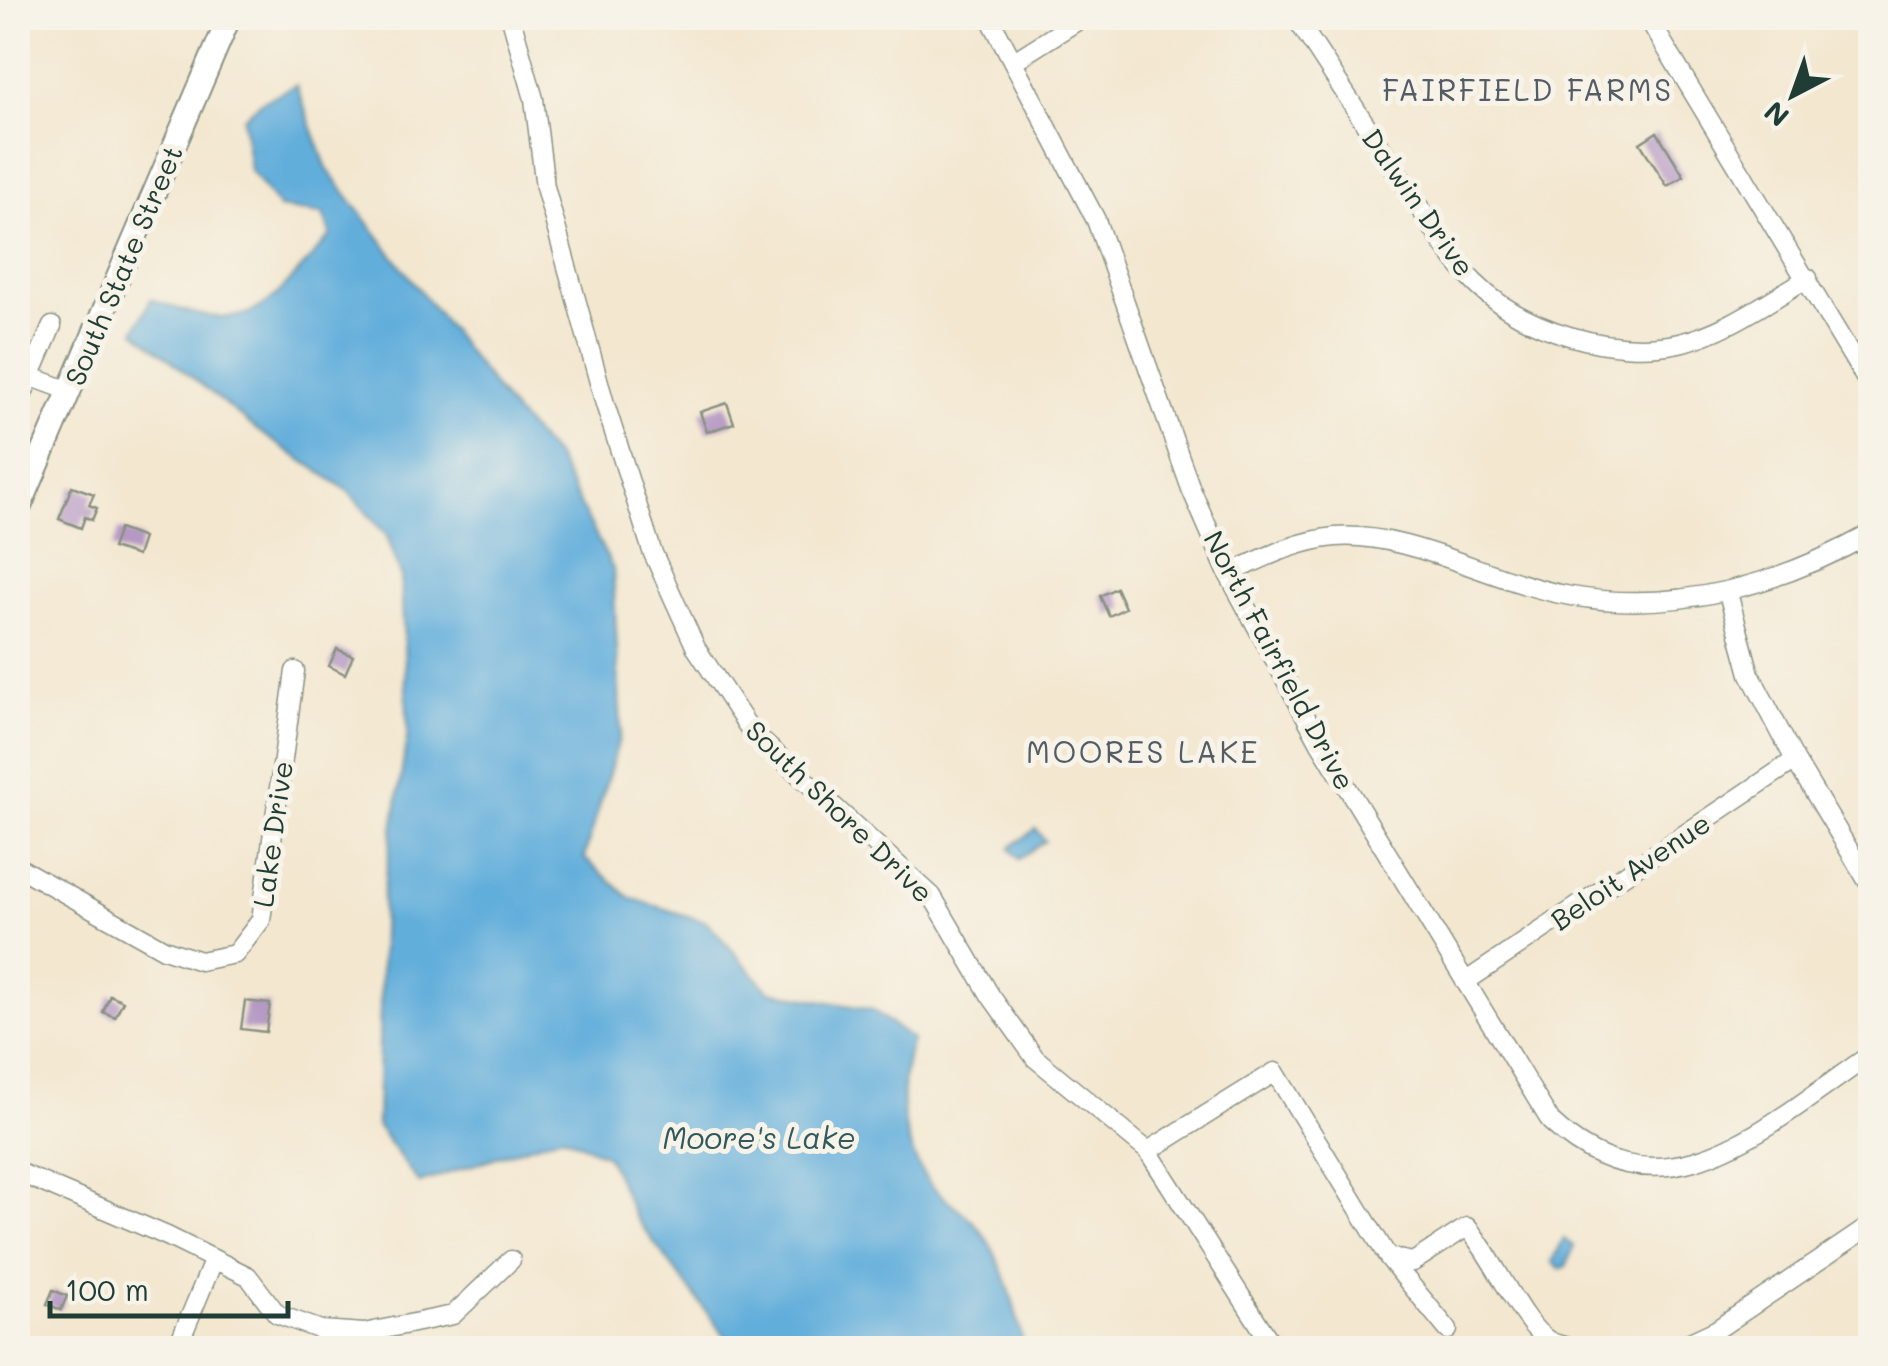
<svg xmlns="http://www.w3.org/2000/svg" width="1888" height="1366" font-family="Mali,sans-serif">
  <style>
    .water { fill: #62aedb; stroke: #407688; stroke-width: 2.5 }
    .building { fill: #b599c4 }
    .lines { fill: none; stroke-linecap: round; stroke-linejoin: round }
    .minor-casing { stroke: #899282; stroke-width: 21 }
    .major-casing { stroke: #899282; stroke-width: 26 }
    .minor { stroke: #fff; stroke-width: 18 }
    .major { stroke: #fff; stroke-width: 22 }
    .labels { text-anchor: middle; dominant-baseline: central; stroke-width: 10; stroke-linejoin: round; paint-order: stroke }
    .street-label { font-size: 28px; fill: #1f3d34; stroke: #f7f3e8 }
    .neighbourhood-label { font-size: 30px; letter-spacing: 2.5px; fill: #545d66; stroke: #f7f3e8 }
    .water-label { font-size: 30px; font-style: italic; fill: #30595e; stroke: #f7f3e8 }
  </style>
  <rect width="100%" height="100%" fill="#f7f3e8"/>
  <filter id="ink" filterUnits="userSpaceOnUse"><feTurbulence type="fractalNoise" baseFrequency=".01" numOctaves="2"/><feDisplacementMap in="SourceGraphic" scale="20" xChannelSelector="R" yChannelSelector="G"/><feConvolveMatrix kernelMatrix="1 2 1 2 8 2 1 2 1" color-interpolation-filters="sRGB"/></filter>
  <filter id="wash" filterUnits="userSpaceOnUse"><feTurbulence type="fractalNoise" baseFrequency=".0048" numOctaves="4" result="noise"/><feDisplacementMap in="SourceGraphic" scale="40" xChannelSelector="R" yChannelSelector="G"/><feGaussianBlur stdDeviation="2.25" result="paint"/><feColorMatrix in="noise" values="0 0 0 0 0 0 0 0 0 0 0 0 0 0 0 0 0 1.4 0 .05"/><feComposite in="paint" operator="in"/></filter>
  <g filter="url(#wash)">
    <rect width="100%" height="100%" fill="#f3e7d0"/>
    <path class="water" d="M296,85l31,84 183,239 46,50 57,111 8,163 -37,126 46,40 77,24 62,69 104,19 39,30c-15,45 -13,99 15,140 13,19 37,29 51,47 27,34 37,80 46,121h-290l-99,-131 -28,-61 -45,-21 -143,48 -42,-57 6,-232 25,-162 -7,-157 -14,-39 -40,-46 -90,-60 -122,-99 16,-32c103,41 114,10 180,-64l-8,-21 -44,-6 -29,-38 -7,-52 18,-16z
      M1036,829l9,12 -26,18 -9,-11z
      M1564,1239l10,7 -8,20 -6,3 -8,-7z"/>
    <g id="blocks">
      <path class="building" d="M1657,132l27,44 -17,10 -27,-43z
        M727,403l7,20 -27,9 -7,-20z
        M72,486l22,8 -5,11 8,3 -5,12 -7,-3 -4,11 -22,-9z
        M119,529l24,9 -6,18 -25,-8z
        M1116,588l9,20 -16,8 -9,-20z
        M337,649l16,7 -8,18 -16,-8z
        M110,995l13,6 -8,16 -12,-5z
        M245,1001l25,3 -4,28 -25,-3z
        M53,1290l14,6 -6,14 -14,-6z"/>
    </g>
  </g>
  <g filter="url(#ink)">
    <use href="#blocks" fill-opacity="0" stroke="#899282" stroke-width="2.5"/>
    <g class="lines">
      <defs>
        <path id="minor" d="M511,18l23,81 11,88 60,217 47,147 44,97 55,83 181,165 58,99 45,63 113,93 126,197
          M990,18l106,202 95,269 37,85 92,169 231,379c113,106 220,0 319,-67
          M1296,18c36,55 72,110 108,165 22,33 42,71 70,99 48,49 139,75 205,61 46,-10 89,-42 129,-65
          M1648,18l222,368
          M1014,61l68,-43
          M18,372l52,19
          M18,405l34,-79
          M1228,574c35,-16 68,-33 107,-37 74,-6 161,47 236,59 105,18 208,-11 299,-62
          M1728,593l22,81 45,86 75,125
          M18,867l146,82 36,12 35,-7 26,-34 34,-249
          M1465,982l330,-222
          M1148,1151l127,-79 113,185 25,5 54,-35c25,27 55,98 81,113 6,4 16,6 23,8
          M18,1172l149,64 81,40 29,38 44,16 43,3 89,-18 58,-55
          M1388,1257l60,73
          M177,1348l37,-89
          M1653,1348l35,-5 28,-13 154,-104"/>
        <path id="major" d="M18,511l211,-493"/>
      </defs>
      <use href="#minor" class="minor-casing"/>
      <use href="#major" class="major-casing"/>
      <use href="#minor" class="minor"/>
      <use href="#major" class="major"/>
    </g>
  </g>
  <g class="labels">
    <g class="street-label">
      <text transform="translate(1419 202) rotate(55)">Dalwin Drive</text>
      <text transform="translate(123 265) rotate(-67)">South State Street</text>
      <text transform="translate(1280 660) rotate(62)">North Fairfield Drive</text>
      <text transform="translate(840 811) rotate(44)">South Shore Drive</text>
      <text transform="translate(272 834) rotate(-82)">Lake Drive</text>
      <text transform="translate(1630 871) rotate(-34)">Beloit Avenue</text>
    </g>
    <g class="neighbourhood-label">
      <text x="1528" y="89">FAIRFIELD FARMS</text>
      <text x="1143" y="751">MOORES LAKE</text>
    </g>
    <g class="water-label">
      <text x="759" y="1137">Moore's Lake</text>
    </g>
  </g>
  <rect width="1888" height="1366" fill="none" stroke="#f7f3e8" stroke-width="60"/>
  <g transform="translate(1793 95) rotate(221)" stroke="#f7f3e8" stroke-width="8" paint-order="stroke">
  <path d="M0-8L18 38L0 25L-18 38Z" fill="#1f3d34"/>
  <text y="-15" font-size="28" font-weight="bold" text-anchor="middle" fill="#1f3d34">N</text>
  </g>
  <path d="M50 1301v15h238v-15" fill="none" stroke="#1f3d34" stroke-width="5"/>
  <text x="65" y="1301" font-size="30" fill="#1f3d34" stroke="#f7f3e8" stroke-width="8" paint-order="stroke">100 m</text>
</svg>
